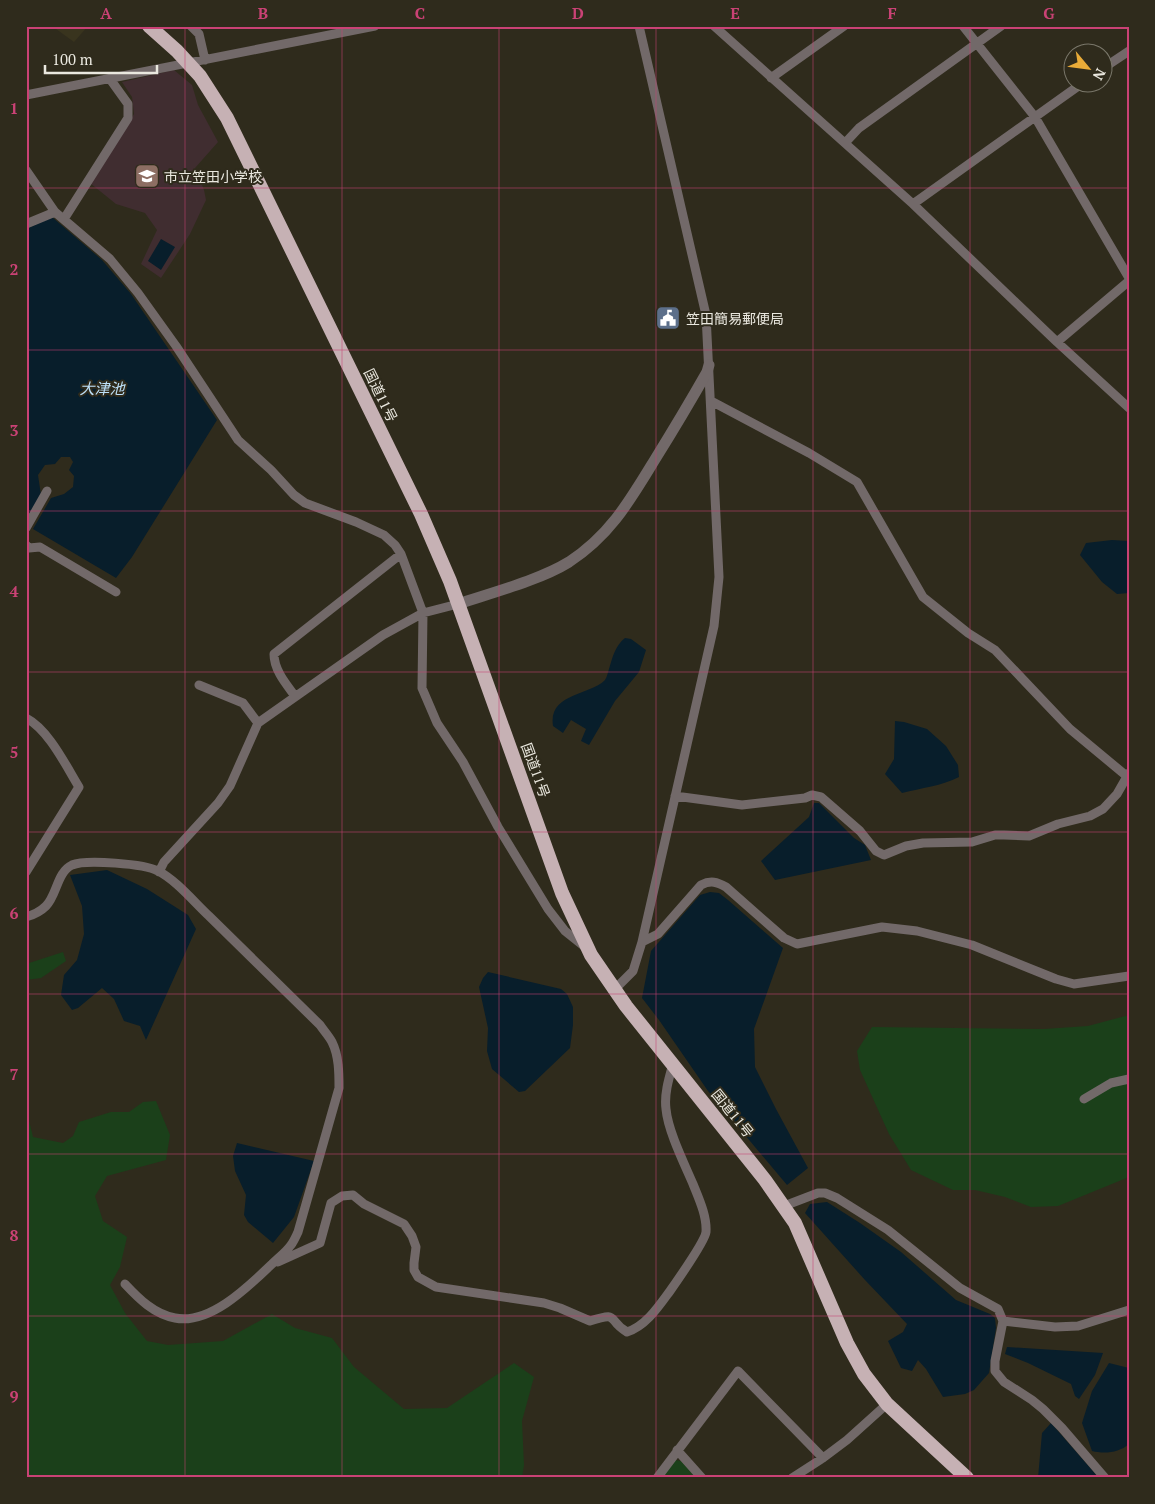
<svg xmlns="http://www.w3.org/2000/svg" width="1155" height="1504" font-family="'PT Serif','Noto Sans JP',serif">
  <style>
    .built { fill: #39341e }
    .education { fill: #402d30 }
    .green { fill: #1b401a }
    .water { fill: #081e2b }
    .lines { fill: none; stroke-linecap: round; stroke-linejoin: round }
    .minor { stroke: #726969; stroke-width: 9 }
    .tertiary { stroke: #726969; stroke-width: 11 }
    .trunk { stroke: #c6b1b4; stroke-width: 14 }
    .grid { fill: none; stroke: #ca4275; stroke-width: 1; stroke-opacity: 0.55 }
    .labels { text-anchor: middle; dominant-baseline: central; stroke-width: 4; stroke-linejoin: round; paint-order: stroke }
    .poi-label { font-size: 14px; fill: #eae8df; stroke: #2f2b1c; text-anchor: start }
    .street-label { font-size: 14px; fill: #eae8df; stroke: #2f2b1c }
    .water-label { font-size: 15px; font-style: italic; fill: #bde0f8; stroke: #2f2b1c }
    .neatline { fill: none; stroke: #ca4275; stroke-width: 2 }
    .grid-label { font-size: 16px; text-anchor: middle; font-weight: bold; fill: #ca4275 }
  </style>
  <rect width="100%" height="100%" fill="#2f2b1c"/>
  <path class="built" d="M52,26h36l-14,16z"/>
  <path class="education" d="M174,70l18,15 6,20 20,37 -23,26 9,22 2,10 -16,34 -29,44 -20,-14 16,-34 -12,-17 -29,-9 -26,-21 44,-69 -2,-17 -10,-15z"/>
  <path class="green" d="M63,952l3,9 -25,17 -15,2v-16z
    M1129,1015v162l-71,29 -27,1 -26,-10 -30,-7h-22l-42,-20 -22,-36 -29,-64 -3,-19 15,-24 172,2 44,-3z
    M156,1101l14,34 -4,25 -59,16 -12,20 8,25 24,16 -7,30 -10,18 15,28 22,28 21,4 55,-4 49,-27 23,14 37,10 22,29 50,42 43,-1 67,-45 20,14 -12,44 2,44 -2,13h-496v-370l7,29 30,6 10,-7 6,-14 32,-10h18l14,-10z
    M675,1460l6,1 16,17h-35z"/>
  <path class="water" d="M52,217l50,43 29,34 86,126 -85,137 -16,21 -83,-49 18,-31 13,-4 9,-7 1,-11 -5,-6 4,-8 -3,-5h-9l-6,7 -10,1 -7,10 3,20 -15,28v-294z
    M161,239l14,8 -14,23 -13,-9z
    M1112,540l17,1v52l-12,1 -15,-12 -22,-27 6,-12z
    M625,638l6,1 15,11 -7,22 -24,29 -26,44 -8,-4 5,-12 -15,-9 -8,13 -10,-7c-5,-33 36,-30 52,-46 2,-3 3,-8 4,-11 4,-13 6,-23 16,-31z
    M895,721l9,1 23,7 19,17 12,19 1,12c-17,9 -38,11 -57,16l-17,-19 9,-15z
    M814,803h5l35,35 11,7 6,15 -96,20 -14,-19 48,-44z
    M107,870l40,19 41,26 8,14 -50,111 -6,-14 -16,-5 -10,-22 -12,-11 -24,20 -6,2 -11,-15 3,-20 13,-15 7,-26 -2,-28 -12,-31z
    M710,892l9,1 9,7 55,48 -29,81 1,38 21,42 32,59 -21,17 -79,-94 -49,-71 -17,-22 9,-47 49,-56z
    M488,972l73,17 6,5 6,13v18l-3,23 -45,43 -6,1 -27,-23 -5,-18 1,-23 -9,-41 4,-9z
    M237,1143l77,18 -20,56 -21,26 -25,-21 -4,-7 2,-20 -11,-24 -2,-15z
    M827,1202l33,21 41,29 55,48 34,14 5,4 1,10 -7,45 -15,17 -9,4 -22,3 -17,-28 -8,-9 -6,11 -11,-3 -13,-27 15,-9 4,-8 -42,-44 -60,-67 5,-9z
    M1007,1347l96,6 -8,22 -16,24 -4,-3 -4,-12 -43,-21 -23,-9z
    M1109,1363l20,5v76c-10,9 -25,10 -37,7l-10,-28 10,-32z
    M1051,1423l48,55h-61l4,-45z"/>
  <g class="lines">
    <path class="minor" d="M191,26l8,8 6,26
      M714,26l199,178 144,138 72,66
      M963,26l72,91 94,161
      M1102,69l27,-18
      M771,78l73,-52
      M26,95l349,-69
      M845,143l14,-15 142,-102
      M26,170l29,42 55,47 28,34 38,53 62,94 33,30 23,25 11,8 51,19 28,13 11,10 6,9 22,59 -1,75 15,35 26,39 35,65 50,82 17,22 20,16
      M913,204l171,-122
      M64,219l64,-101v-14l-18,-25
      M26,224l29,-12
      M1057,342l72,-61
      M711,401l98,52 48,29 66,115 45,36 27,17 75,79 59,49
      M26,528l21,-37
      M26,545l3,3 11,-1 76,45
      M199,685l44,18 15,20
      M295,696c-9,-12 -21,-26 -21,-42l127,-100
      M26,718c23,12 40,48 53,69l-53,85
      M675,796l67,9 63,-7 7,-3 9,2 39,34 16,20 8,4 22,-9 17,-3 49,-1 23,-7h9l25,1 29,-12 32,-8 13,-7 14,-15 12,-21
      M159,872l5,-10 54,-59 12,-17 28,-63 125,-88 40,-22 35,-9
      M26,917c7,-2 15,-6 20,-11 11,-11 11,-34 26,-41 14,-6 73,-1 86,6 18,9 36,31 51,45 37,36 74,73 111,109 4,6 9,11 12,17 7,14 7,31 7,46l-41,144c-2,4 -4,9 -7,13 -5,7 -13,13 -19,19 -23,22 -62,61 -97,54 -21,-4 -36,-19 -50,-34
      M642,942l16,-8 43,-49c10,-5 16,-3 25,2l58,51 13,6 85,-17 35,4 55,14 84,34 18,5 55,-8
      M614,990l19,-19 9,-29 72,-316 5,-49 -13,-262 -67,-289
      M1084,1099l27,-16 18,-4
      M784,1206l34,-13h7l12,5 51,32 72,58 38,21 5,12 -8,40v10l9,11 28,18 11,9 19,19 43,50
      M278,1262l42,-19 11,-40 11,-7 11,-1 11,9 40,20 8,12 4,11 -2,16v7l4,7 18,10 108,16 16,5 30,13c31,-10 16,-1 37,11 19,-6 32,-26 43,-41 7,-10 35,-50 36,-59 1,-16 -7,-33 -13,-48 -9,-21 -25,-53 -27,-75 -2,-15 3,-31 7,-45
      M1003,1321l52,6 23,-1 51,-16
      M677,1450l25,28
      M657,1478l81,-107 85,87
      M792,1478l31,-20 24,-18 40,-36"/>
    <path class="tertiary" d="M458,604c33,-11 82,-24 111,-42 41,-27 60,-60 85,-101 18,-29 36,-59 53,-89l2,-7"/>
    <path class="trunk" d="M149,26l28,25 23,25 27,42 194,396 29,67 112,312 29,62 35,51 139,174 30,43 52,120 17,31 23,30 80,74"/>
  </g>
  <path class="grid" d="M185,26v1452M342,26v1452M499,26v1452M656,26v1452M813,26v1452M970,26v1452M26,188h1103M26,350h1103M26,511h1103M26,672h1103M26,832h1103M26,994h1103M26,1154h1103M26,1316h1103"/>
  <defs>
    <symbol id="school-square" viewBox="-11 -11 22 22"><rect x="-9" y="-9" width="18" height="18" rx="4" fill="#8d6e63" stroke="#2f2b1c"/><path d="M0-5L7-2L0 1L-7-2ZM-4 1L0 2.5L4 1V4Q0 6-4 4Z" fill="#fff"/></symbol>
    <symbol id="civic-square" viewBox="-11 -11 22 22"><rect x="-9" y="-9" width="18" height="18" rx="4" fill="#5c6f8a" stroke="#2f2b1c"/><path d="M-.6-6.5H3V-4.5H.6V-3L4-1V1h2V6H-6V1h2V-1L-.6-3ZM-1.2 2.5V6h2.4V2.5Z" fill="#fff"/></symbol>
  </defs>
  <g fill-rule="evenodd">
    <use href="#school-square" x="133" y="162" width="28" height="28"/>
    <use href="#civic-square" x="654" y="304" width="28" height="28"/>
  </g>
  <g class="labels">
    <g class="poi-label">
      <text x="164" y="176">市立笠田小学校</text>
      <text x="686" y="318">笠田簡易郵便局</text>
    </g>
    <g class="street-label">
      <text transform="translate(381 395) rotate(64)">国道11号</text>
      <text transform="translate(536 770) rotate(70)">国道11号</text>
      <text transform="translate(733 1113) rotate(51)">国道11号</text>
    </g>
    <g class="water-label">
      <text x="102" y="388">大津池</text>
    </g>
  </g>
  <rect width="1155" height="1504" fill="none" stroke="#2f2b1c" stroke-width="55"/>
  <g transform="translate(1088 68) rotate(119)"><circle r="24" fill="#2f2b1c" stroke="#7a776a"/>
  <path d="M0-4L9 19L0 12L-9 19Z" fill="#e9ab38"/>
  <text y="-8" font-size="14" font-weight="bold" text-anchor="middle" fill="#eae8df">N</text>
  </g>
  <path d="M45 65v8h112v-8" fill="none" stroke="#eae8df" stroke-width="2.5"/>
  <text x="52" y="65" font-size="15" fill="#eae8df" stroke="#2f2b1c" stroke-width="4" paint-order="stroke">100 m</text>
  <rect x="28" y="28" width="1100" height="1448" class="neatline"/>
  <g class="grid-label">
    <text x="106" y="19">A</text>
    <text x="263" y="19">B</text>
    <text x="420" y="19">C</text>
    <text x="578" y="19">D</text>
    <text x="735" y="19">E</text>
    <text x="892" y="19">F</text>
    <text x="1049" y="19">G</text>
    <text x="14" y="114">1</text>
    <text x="14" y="275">2</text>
    <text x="14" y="436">3</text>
    <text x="14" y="597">4</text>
    <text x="14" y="758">5</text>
    <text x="14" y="919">6</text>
    <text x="14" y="1080">7</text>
    <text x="14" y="1241">8</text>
    <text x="14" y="1402">9</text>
  </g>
</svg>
